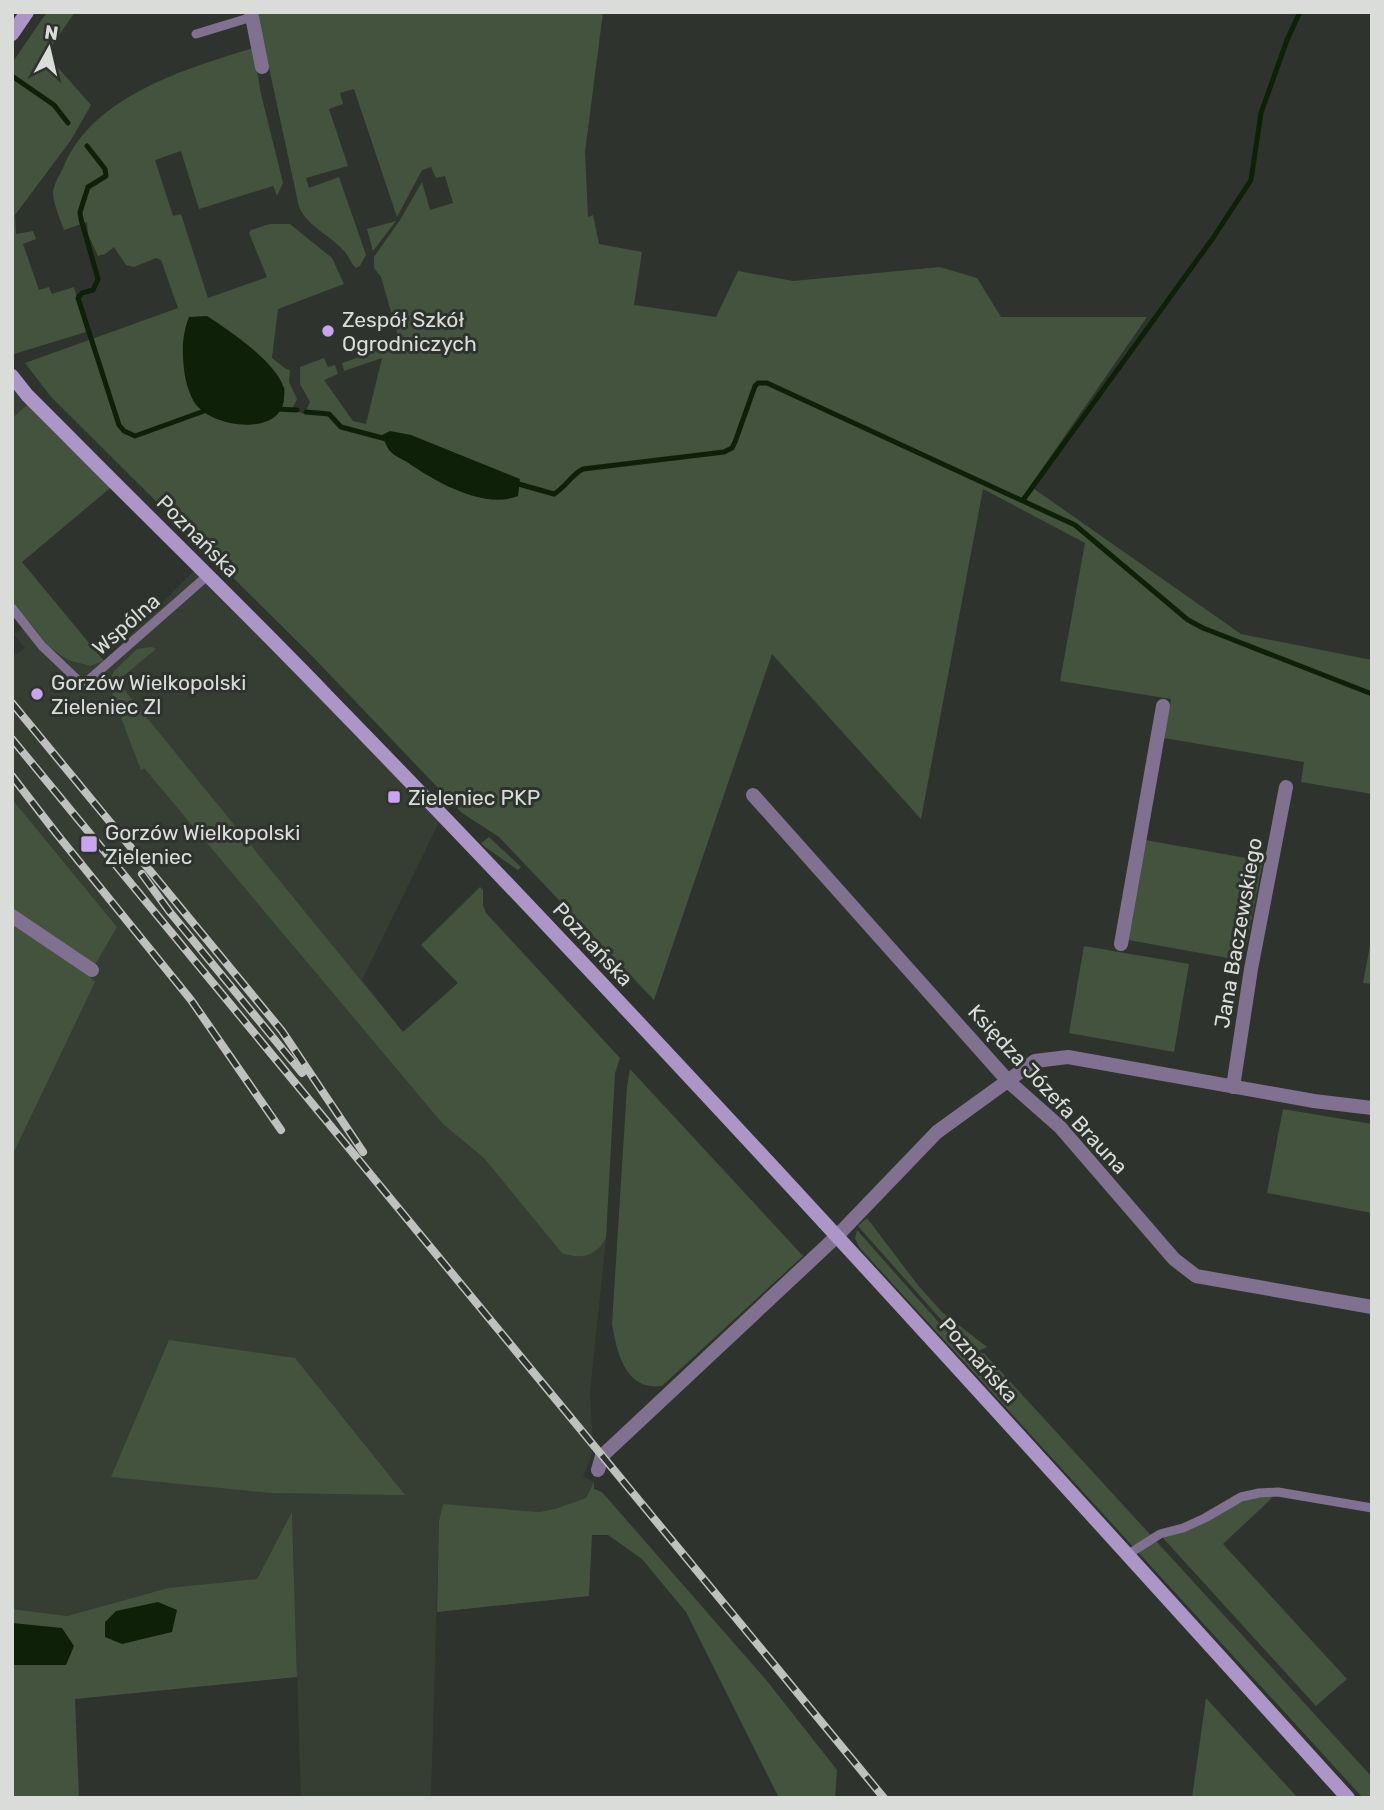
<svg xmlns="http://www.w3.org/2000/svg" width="1384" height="1810" font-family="Rubik,sans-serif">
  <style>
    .built { fill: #363e34 }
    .green { fill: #43533e }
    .water { fill: #0e2108 }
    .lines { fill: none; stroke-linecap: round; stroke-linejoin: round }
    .stream { stroke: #0e2108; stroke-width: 5 }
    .lane { stroke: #807191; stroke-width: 9 }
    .street { stroke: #807191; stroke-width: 14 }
    .secondary { stroke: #ac95c7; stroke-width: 14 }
    .rail-casing { stroke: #bec1bd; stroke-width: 8 }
    .rail { stroke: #2e332d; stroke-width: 5; stroke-dasharray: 16; stroke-linecap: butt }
    .poi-dot { fill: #c8a5ee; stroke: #2e332d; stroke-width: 2.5 }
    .labels { text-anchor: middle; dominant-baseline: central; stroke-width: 6; stroke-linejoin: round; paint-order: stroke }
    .poi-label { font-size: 21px; fill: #dadcd9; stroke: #2e332d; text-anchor: start }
    .street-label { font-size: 21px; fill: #dadcd9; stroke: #2e332d }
  </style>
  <rect width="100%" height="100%" fill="#2e332d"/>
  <path class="built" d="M12,376l21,24 -21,18z
    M198,567l244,249 -80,164 41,52 204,197 -17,163 3,54 -3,14 -7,16 11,6 -8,16 -31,11 -16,3 -96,-8 -4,17 -8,277h-130l-9,-285 -35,66 -89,9 -101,28 -55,-7v-693l105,11 -105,-128v-142l13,-9 -11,-14 16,-11 19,24 19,13 22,6 14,-5z"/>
  <path class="green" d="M47,12h28l-29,42 45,51 -20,35 -56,75 1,19 17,-3 3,8 -13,5 16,46 10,-3 3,7 22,-7 12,45 -72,22 -2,-3v-288z
    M257,12h346l-18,140 3,65 5,-2 6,29 43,8 -8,53 82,12 22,-46 55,10 147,-14 37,11 24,39h146l-117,169 211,148 131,26v134l-71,-12 3,-20 -140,-24 7,-39 -111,-18 25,-138 -102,-54 -62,330 -149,-165 -118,346 -155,-163 -37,-24 -149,-156 -261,-259 -27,-35 153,-55 -17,-48 -5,-2 -22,9 -8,-2 -12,-18 -9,7 -7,2 -10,-22 -1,-12 -23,8c-4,-11 -10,-25 -11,-36 0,-9 6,-18 10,-26 29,-72 122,-99 190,-120l8,46 22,89 -6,13 -4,-10 -74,23 -18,-58 -26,9 18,56 8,-2 27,84 59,-21 -18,-44 2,-3 19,-6h20l42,34 12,26 -66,25 -6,49 14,11 4,1 -1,12 8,17 -5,10 12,5 6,-12 -10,-18v-17l24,-9 4,9 7,-2 3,9 -14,6 29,41 13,3 16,-66 -38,13 -2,-8 58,-20 -19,-66 -7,-9v-11l26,-37 22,-38 8,28 23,-7 -8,-27 -9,2 -5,-11 -9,3 -25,47 -43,-128 -14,4 3,11 -14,5 19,57 -42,12 3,10 30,-11 27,78 -6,11 -4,2c-6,-5 -7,-13 -13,-18 -14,-16 -34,-22 -44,-43z
    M396,221l-23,30 -6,-22z
    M33,400l82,84 -93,78 82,99 -14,5 -22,-6 -19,-13 -19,-24 -18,-15v-190z
    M152,647l4,2 -39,32 286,351 55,-49 -37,-38 59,-58 3,3v15l3,8 134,145 -5,15 -9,165c-10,18 -24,22 -44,15l-78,-95 -41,-34 -299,-356 -3,2 -28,-73 -2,-20 3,-6 23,-22z
    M12,799l105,128 -25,43 -80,-54z
    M489,837l32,30 -3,3 -33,-23 -4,-4z
    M1145,840l118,21 -19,96 -5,3 -111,-20z
    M12,919l64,44 19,19 -83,174z
    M1372,935v49l-9,-1z
    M1084,946l105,18 -15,88 -105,-19z
    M630,1069l173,187 -141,130c-36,5 -45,-32 -50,-62l15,-237z
    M1283,1109l89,15v89l-105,-20z
    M867,1218l50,66 25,28 45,35 -11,5 -8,-2 -110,-124z
    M857,1230l107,121 7,4 13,-2 388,424v21h-9l-504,-551 -4,-9z
    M169,1340l126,18 110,137 -133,-2 -161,-16z
    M594,1482v7l8,3 165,189 70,89 -2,28h-56l-93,-186 -44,-53 -34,-24h-16l-3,61 -152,16 2,-91 4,-17 96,8 16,-3 31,-11z
    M1273,1494l-2,5 -48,45 124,135 -31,27 -153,-168 18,-6 68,-34z
    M292,1512l5,165 -222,22 4,99h-67v-189l55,7 101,-28 89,-9z
    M1206,1698l92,100h-106z"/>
  <path class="water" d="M207,316c22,14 69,46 77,72 1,2 0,9 0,11 -3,39 -77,29 -91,1 -5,-9 -8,-21 -9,-31 -2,-19 -2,-34 5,-52z
    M390,431l21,4 109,44 -2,17c-34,14 -84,-15 -111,-34 -6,-3 -14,-7 -18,-12 -3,-4 -5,-11 -7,-15z
    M158,1602l19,8 -5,22 -50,12 -17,-7v-15l11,-11z
    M12,1623l50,5 12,18 -8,19h-54z"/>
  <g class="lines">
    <path class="stream" d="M12,76l42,29 14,18
      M87,146l18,23 1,7 -18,11 -8,25 1,7 17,60 -5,11 -11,3 -4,5 41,127 5,6 11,5 72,-26
      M276,409l21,1
      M306,412l23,2 12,13 49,13
      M515,483l39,11c12,-7 17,-19 29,-25l141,-17 8,-4 3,-6 20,-56 3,-3h9l308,142 113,95 15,8 169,66
      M1023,500l190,-262 38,-58 10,-67 26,-73 13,-28"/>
    <path class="lane" d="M196,34l56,-17
      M12,608l30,38 41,39 124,-109
      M1127,1555l33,-21 23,-6 22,-10 36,-21 18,-4 19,-1 94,16"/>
    <path class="street" d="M251,12l11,55
      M753,795l256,287 51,45 114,132 22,17 176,31
      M12,916l80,54
      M1121,944l42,-238
      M1233,1087l18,-118 35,-182
      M598,1470l4,-14 235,-220 100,-104 98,-71 33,-4 246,44 58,7"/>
    <path class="secondary" d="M12,34l15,-22
      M12,376l15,19 39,39c86,87 174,172 259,260 350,359 686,732 1023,1104"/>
    <defs>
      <path id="rail" d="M12,703l270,328 81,121
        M12,739l872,1059
        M12,776l44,57 135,167 90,130
        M142,874l27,37 133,162"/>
    </defs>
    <use href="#rail" class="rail-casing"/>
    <use href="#rail" class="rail"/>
  </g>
  <g class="poi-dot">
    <circle cx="328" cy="331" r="7"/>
    <circle cx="37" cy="694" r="7"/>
    <rect x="387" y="790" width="14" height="14" rx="3.5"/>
    <rect x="80" y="835" width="18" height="18" rx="3.5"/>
  </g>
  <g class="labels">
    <g class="poi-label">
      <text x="342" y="319">Zespół Szkół<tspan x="342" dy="24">Ogrodniczych</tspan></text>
      <text x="51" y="682">Gorzów Wielkopolski<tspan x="51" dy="24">Zieleniec Zl</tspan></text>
      <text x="408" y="797">Zieleniec PKP</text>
      <text x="105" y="832">Gorzów Wielkopolski<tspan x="105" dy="24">Zieleniec</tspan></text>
    </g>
    <g class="street-label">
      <text transform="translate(198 536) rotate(45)">Poznańska</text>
      <text transform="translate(126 624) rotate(-41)">Wspólna</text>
      <text transform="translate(1238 933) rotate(-80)">Jana Baczewskiego</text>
      <text transform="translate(593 944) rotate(47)">Poznańska</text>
      <text transform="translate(1048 1089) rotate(47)">Księdza Józefa Brauna</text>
      <text transform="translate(979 1360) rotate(48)">Poznańska</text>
    </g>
  </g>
  <rect width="1384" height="1810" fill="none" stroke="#dadcd9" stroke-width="28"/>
  <g transform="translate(49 49) rotate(8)" stroke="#2e332d" stroke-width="5" paint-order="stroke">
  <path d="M0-5L12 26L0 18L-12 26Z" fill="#dadcd9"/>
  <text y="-10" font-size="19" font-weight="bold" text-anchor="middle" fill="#dadcd9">N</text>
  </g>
</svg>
